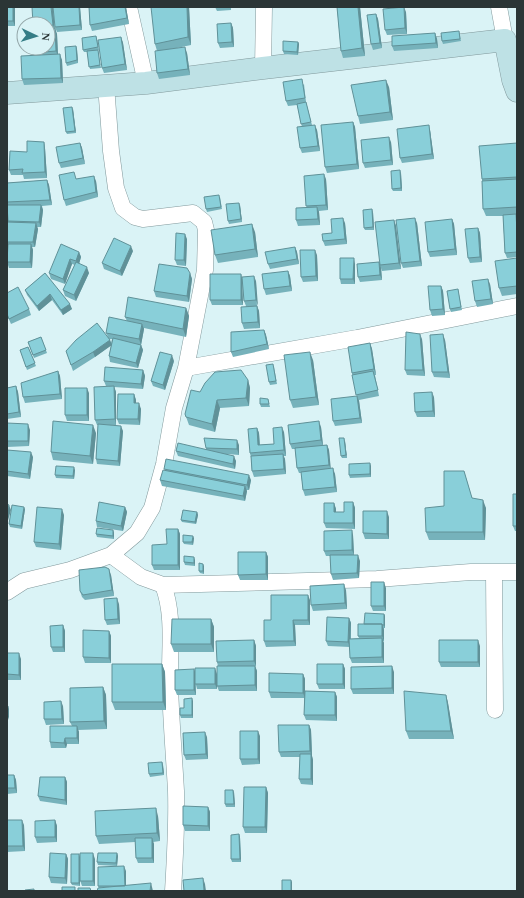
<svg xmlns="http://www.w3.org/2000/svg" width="524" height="898" font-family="'Times New Roman',serif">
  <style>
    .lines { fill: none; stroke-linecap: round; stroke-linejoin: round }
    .street-casing { stroke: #82999c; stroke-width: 17 }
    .secondary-casing { stroke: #82999c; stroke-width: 23 }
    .street { stroke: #fff; stroke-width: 16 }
    .secondary { stroke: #bee1e5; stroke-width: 22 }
    .wall { fill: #76b2bb; fill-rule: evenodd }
    .shaded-wall { fill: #609198 }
    .building { fill: #89cfd9; stroke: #609198 }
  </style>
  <rect width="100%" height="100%" fill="#daf3f6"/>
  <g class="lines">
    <defs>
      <path id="street" d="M129,7l17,76
        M499,7l6,33
        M263,68l1,-61
        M186,368l171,-30 160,-32
        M111,555l30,22 22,8 214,-6 94,-7h46
        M494,572l1,138
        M163,585c12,31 6,67 7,100 1,35 4,70 6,106 1,33 -1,67 -3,100
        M7,592l17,-11 46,-11 41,-15 26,-22 15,-25 12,-44 10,-56 12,-40 19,-98 1,-40 -2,-8 -11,-9 -50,6 -8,-2 -12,-9 -7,-20 -5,-37 -5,-66"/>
      <path id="secondary" d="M7,93l139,-10 117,-15 242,-28 8,40 4,11"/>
    </defs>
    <use href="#street" class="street-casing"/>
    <use href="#secondary" class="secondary-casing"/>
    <use href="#street" class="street"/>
    <use href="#secondary" class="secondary"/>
  </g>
  <path class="wall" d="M7,7h8v19h-8z
    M53,7l1,21 3,6 1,21 4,5 1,23 -39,2 -2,-6 11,-23 -1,-3 16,-5v-24z
    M80,7l2,23 -25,2 -2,-5z
    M89,7h37l3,17 -37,7 -2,-6z
    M189,7l2,38 -19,4 15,4 3,22 -31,4 -2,-6v-22l-2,-7z
    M215,7h16v3l-14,1z
    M337,7h23l5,49 -22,2 -2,-7z
    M406,12l1,22 -20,1 -2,-5z
    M376,14l2,5 4,29 -9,2 -2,-6z
    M231,23l2,5 1,19 -14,1 -2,-5z
    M459,31l2,10 -18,3 -1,-3z
    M435,33l2,6 1,9 -44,3 -2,-5z
    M96,36l1,3 2,11h-1l3,18 -11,1 -3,-17h-3l-1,-2z
    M121,37l2,6 4,27 -23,3 -2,-5z
    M298,42l1,2 -1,11 -14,-1 -1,-3z
    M76,46l1,3 1,14 -11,3 -1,-3z
    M304,84l2,18 6,23 5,5 3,21 -18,2 -2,-5 2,-21 -5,-22 -9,1 -2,-5z
    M389,87l4,33 -33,4 -2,-8z
    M73,109l3,24 -9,1 -1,-2z
    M353,122l2,5 4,42 -32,4 -2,-6z
    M430,130l4,29 -32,4 -2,-5z
    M44,142l1,6 2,30 -23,1 -1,-4h-12l-2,-5 18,-18z
    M391,142l2,23 -28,3 -2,-5z
    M80,143l2,5 3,16 -24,4 -2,-5z
    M517,143v72h-1l1,2v40l-10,1 -2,-5 -2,-37h-17l-3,-7 -1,-28v-2z
    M401,173l1,18h-9l-1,-2z
    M77,179l19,2 2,16 -32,9 -2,-6z
    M326,179l2,31 -9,1 1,14 -22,1 -2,-6 11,-13 -1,-1z
    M47,180l2,5 3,20 -10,1 1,4 -2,17h-4l1,2 -3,18h-3l1,3 -1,18h-23l-2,-6 1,-15 -1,-1v-24h1l-1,-17v-22z
    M220,197l2,12 -15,3 -1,-3z
    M240,205l2,17 -13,2 -1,-3z
    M373,212l1,18h-9l-1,-2z
    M452,219l2,5 3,31 -27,2 -2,-5z
    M394,220l2,6 5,43 -19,2 -2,-6z
    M345,223l2,21 -22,2 -2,-5z
    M417,223l5,43 -19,2 -2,-5z
    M478,228l2,5 2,29 -12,1 -2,-5z
    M255,232l3,25 -40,6 -3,-8z
    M187,239l-1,27 -9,-1 -2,-5z
    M295,247l2,5 2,12 -29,5 -2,-5z
    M133,251l-11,25 -18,-7 -2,-6z
    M79,252l2,5 -2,7 10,9 -13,28 -11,-5 -2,-6 12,-25 -3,-1 -7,20 -14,-5 -2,-6z
    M317,255l1,26 -15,1 -2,-5z
    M517,258v36l-15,2 -3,-8z
    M379,262l2,6 1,12 -22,2 -2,-5z
    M355,264v20h-14l-1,-5z
    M288,271l2,5 2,15 -26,4 -2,-6z
    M45,273l27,36 -9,6 -11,-15 -13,11 -12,-16 -2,-5z
    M190,273l2,6 -3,23 -33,-5 -2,-6z
    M241,274l1,5 14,2 1,25 2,5 1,17 -16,1 -2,-6 4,-17 -2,-5 -2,-21 1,25h-31l-2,-5z
    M490,284l3,20 -16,3 -2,-6z
    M441,286l2,5 2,24 -13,1 -2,-6z
    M458,289l4,21 -11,2 -1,-3z
    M7,293l22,16 2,6 -20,9 -4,-9z
    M186,308l3,8 -3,21 -42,-9v1l-3,16 2,5 -5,18 -28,-6 -1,-6 2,-11 -16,12 -22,14 -7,-20 42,-14 -2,-4 21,-12 -2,-4zM109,339h3l-1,5 -1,-4z
    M264,330l2,5 3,14 -36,8 -2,-5z
    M41,337l6,16 -13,5 -6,-16z
    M422,339l3,37 -18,-1 -2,-5z
    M445,340l5,38 -16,-1 -2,-5z
    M370,343l2,6 4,26h-1l4,21 -20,4 3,23 -27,3 -2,-5 24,-25 -5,-23z
    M28,347l8,19 -9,4 -7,-20z
    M313,360l6,45 -26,3 -3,-8z
    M174,361l-9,29 -12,-4 -2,-5z
    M274,367l3,17 -7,1 -1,-3z
    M143,370l2,6 -2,13 -29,-2 2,5v33h-5l12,6 -3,35 -23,-2 -1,-5 2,-34h-1l-2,-5 14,-34h-3l-2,-5z
    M58,371l2,5 2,23 -37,4 -2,-6z
    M248,380l2,8 -1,18 -29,2 -5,24 -26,-7 -4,-11 15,-22z
    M16,386l2,6 3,25 -14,2v-31z
    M89,393v28h-22l-2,-6z
    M134,394l2,6v3l5,6 -1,16 -21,-1 -2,-5z
    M434,397l1,20h-18l-2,-5z
    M268,399l2,8h-9l-1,-3z
    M7,423l23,7 -1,16 -22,1z
    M321,427l2,18h4l2,5 1,18 5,6 2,18 -32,4 -2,-6 -2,-17h-2l-2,-5 -2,-19h-3l-2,-5z
    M257,428l2,5 1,12 14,-1 10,-12 2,24h-3l2,3 1,15 -32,3 -2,-6 -1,-13 -1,-5z
    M96,433l-3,31 -40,-4 -2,-8z
    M345,441l2,17h-5l-1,-2z
    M239,445v10l-12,-1 9,7 -1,8 -57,-13 -2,-5 30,-2v-1z
    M7,450l26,7 -3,22 -23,-3z
    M371,466v11l-21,1 -1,-3z
    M164,469l87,11 -2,10h-3l1,1 -2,10 -83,-15 -2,-6 5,-10z
    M75,470l-1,9 -18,-1 -1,-3z
    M464,471l8,27 14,10 -1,32h-56l-3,-8 18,-26z
    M517,494v37h-2l-2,-5z
    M353,502l2,6v21l-29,-1 -2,-5 10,-20 2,6v3h8z
    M125,507l2,5 -4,19 -26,-4 -1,-6z
    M25,509l-3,20 -12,-2 -1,-3z
    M197,512l1,3 -2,9 -14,-2 -1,-2z
    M64,515l-3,35 -25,-3 -2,-5z
    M389,517v22h-24l-2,-6z
    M178,529l2,5v36h-26l-2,-5z
    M113,530l1,3v6l-17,-2 -1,-3z
    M353,535l1,20h-11l17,6 -1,17 -26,2 -2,-6 -1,-18h-4l-2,-5z
    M194,538l-1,7 -9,-1 -1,-2z
    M266,552l2,5v23h-28l-2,-5z
    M195,560v6l-10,-1 -1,-3z
    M204,566v8l-4,-1 -1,-2z
    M111,575l3,21 -29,4 -3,-3 -2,-6z
    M386,588v23h-13l-2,-5z
    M346,590l1,19 -34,2 -2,-6z
    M310,600v25h-15l1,21 -30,1 -2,-6 7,-21z
    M119,604l1,20 -13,1 -2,-5z
    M384,614l1,2v12h-1v13h-1l1,2v20h-32l-2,-5v-11l-22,-1 -2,-5 23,-23 2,5v16l8,-1 -1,-2 6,-12z
    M211,619l3,8v25h-40l-3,-8z
    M63,625l2,6v21h-12l-2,-5z
    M109,631l2,5v27h-26l-2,-6z
    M254,640l2,6v20h-1l2,5v20h-38l-2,-5 1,-20 -1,-4z
    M480,646v21h-39l-2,-5z
    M7,653l14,6v21h-14z
    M162,664l3,8 1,38h-51l-3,-8z
    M343,664l2,5v20h-26l-2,-5z
    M194,669l1,4 22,1v15h-20l-1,-4v10h-19l-2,-5z
    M394,672v22h-41l-2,-5z
    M303,674l2,5v12l30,1 2,5v24l-31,-1 -2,-5v-17h-33l-2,-6z
    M103,687l3,8 1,34 -29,1 1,2v12h-12l-1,4h-15l-1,-6 22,-16 -2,-4z
    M446,695l2,8 6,36h-45l-3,-8z
    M193,701v17h-12l-1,-3 4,-7z
    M63,706l1,18 -18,1 -2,-6z
    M309,725l2,5 1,26 1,4v25l-12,-1 -2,-5 1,-22h-19l-2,-5z
    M260,736v28l-18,1 -2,-6z
    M207,737l1,22 -22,1 -2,-5z
    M162,762l1,3 1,10 -14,2 -1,-3z
    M7,775h7l2,5 1,13 -10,1z
    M65,777l2,5v23l-27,-4 -2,-5z
    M266,787l2,6 -1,40h-22l-2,-6z
    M234,792l1,15h-9l-1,-3z
    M208,807l2,5v19h-25l-2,-6z
    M158,816l2,25 -7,1 1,2v19h-16l-2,-5 -1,-16 -36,2 -3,-8z
    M7,820l17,5 1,26 -18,1z
    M55,820l2,6v16l-20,1 -2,-6z
    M239,834l1,3 1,25h-9l-1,-3z
    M117,853l1,3 -1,10 -19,-1 -1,-3z
    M66,854l2,5 -1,25 -16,-1 -2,-6z
    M95,859v27h-13l-2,-6v6l-8,-1 -1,-2z
    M126,871v14l-27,3 -1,-2z"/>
  <path class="shaded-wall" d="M13,7h2v19l-2,-5z
    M51,7h2l2,24 -2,-6z
    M79,7h1l2,23 -2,-5z
    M125,7h1l3,17 -2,-6z
    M187,7h2l2,38 -3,-8z
    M358,7h2l5,49 -3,-8z
    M404,7l2,5 1,22 -2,-6z
    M376,14l2,5 4,29 -2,-5z
    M231,23l2,5 1,19 -2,-5z
    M55,28l2,6 1,22 -2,-5z
    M435,33l2,6 1,9 -2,-5z
    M121,37l2,6 4,27 -2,-6z
    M298,42l1,2 -1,11 -1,-3z
    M76,46l1,3 1,14 -1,-3z
    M185,47l2,6 3,22 -2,-6z
    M60,54l2,6 1,23 -2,-5z
    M386,80l3,7 4,33 -3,-8z
    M72,107l1,2 3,24 -1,-2z
    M353,122l2,5 4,42 -2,-5z
    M315,125l2,5 3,21 -2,-5z
    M429,125l1,5 4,29 -2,-5z
    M389,137l2,5 2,23 -2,-5z
    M44,142l1,6 2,30 -2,-6z
    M80,143l2,5 3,16 -2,-6z
    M400,170l1,3 1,18 -1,-3z
    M324,174l2,5 2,31 -2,-5z
    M94,176l2,5 2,16 -2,-5z
    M47,180l2,5 3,20 -2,-5z
    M239,203l1,2 2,17 -1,-3z
    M41,205l2,5 -2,17 -2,-5z
    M317,207l2,5 1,13 -2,-6z
    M372,209l1,3 1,18 -1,-3z
    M343,218l2,5 2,21 -2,-5z
    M415,218l2,5 5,43 -2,-5z
    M452,219l2,5 3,31 -2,-6z
    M394,220l2,6 5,43 -2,-6z
    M36,223l2,6 -3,18 -2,-5z
    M252,224l3,8 3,25 -3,-8z
    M478,228l2,5 2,29 -2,-5z
    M185,234l2,5 -1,27 -2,-6z
    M31,244l2,6 -1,18 -2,-6z
    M131,246l2,5 -11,25 -2,-5z
    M295,247l2,5 2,12 -2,-5z
    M315,250l2,5 1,26 -2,-5z
    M79,252l2,5 -3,10 -2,-6z
    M354,258l1,6v20l-2,-5z
    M70,259l2,5 -7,20 -2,-5z
    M379,262l2,6 1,12 -2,-5z
    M87,267l2,6 -13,28 -2,-6z
    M288,271l2,5 2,15 -2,-5z
    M190,273l2,6 -3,23 -2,-6z
    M241,274l1,5 1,26 -2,-5z
    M254,276l2,5 2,25 -2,-6z
    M488,279l2,5 3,20 -2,-5z
    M441,286l2,5 2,24 -2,-6z
    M50,294l2,6 -13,11 -2,-5z
    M70,304l2,5 -9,6 -2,-5z
    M257,306l2,5 1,17 -2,-6z
    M186,308l3,8 -3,21 -3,-8z
    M142,324l2,5 -3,16 -2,-6z
    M264,330l2,5 3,14 -2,-5z
    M420,334l2,5 3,37 -2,-6z
    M443,334l2,6 5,38 -2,-6z
    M110,340l2,5 -17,12 -2,-5z
    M370,343l2,6 4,26 -2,-6z
    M141,345l2,5 -5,18 -2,-5z
    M310,352l3,8 6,45 -3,-8z
    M172,355l2,6 -9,29 -2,-5z
    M143,370l2,6 -2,13 -2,-5z
    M58,371l2,5 2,23 -2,-5z
    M248,380l2,8 -1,18 -3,-8z
    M16,386l2,6 3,25 -2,-5z
    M114,386l2,6v33l-1,-6z
    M87,388l2,5v28l-2,-6z
    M432,392l2,5 1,20 -2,-6z
    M134,394l2,6v8l-2,-5z
    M357,396l2,5 3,22 -2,-5z
    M217,400l3,8 -5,24 -3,-8z
    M139,403l2,6 -1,16 -2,-6z
    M319,421l2,6 2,19 -2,-6z
    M28,424l2,6 -1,16 -1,-5z
    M93,425l3,8 -3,31 -3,-8z
    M121,426l2,5 -3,35 -2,-5z
    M282,427l2,5 2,24 -2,-6z
    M257,428l2,5 1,18 -2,-6z
    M344,438l1,3 2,17 -1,-3z
    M237,440l2,5v10l-2,-6z
    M327,445l2,5 2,20 -2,-5z
    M31,452l2,5 -3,22 -2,-5z
    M283,454l2,5 1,15 -2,-5z
    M234,456l2,5 -1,8 -2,-5z
    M370,463l1,3v11l-1,-3z
    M74,467l1,3 -1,9 -1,-3z
    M333,468l2,6 2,18 -2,-5z
    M249,475l2,5 -2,10 -2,-5z
    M245,486l2,5 -2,10 -2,-5z
    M483,500l3,8 -1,32 -2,-8z
    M353,502l2,6v21l-2,-6z
    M334,503l2,6v8l-2,-5z
    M9,505l2,5 -4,14v-12z
    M24,507l1,2 -3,20 -1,-3z
    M125,507l2,5 -4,19 -2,-5z
    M62,509l2,6 -3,35 -2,-6z
    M387,511l2,6v22l-2,-5z
    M197,512l1,3 -2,9 -1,-2z
    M178,529l2,5v36l-2,-5z
    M113,530l1,3v6l-1,-3z
    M352,530l1,5 1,20 -2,-5z
    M193,536l1,2 -1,7 -1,-3z
    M266,552l2,5v23l-2,-6z
    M358,555l2,6 -1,17 -2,-5z
    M194,557l1,3v6l-1,-3z
    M203,564l1,2v8l-1,-3z
    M109,569l2,6 3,21 -2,-6z
    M384,582l2,6v23l-2,-5z
    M344,584l2,6 1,19 -2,-6z
    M308,595l2,5v25l-2,-5z
    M117,598l2,6 1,20 -2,-5z
    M384,614l1,2v12l-1,-3z
    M349,618l2,5 -1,24 -2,-5z
    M211,619l3,8v25l-3,-8z
    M293,620l2,5 1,21 -2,-5z
    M382,624l2,6v11l-2,-5z
    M63,625l2,6v21l-2,-5z
    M109,631l2,5v27l-2,-5z
    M382,638l2,5v20l-2,-6z
    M254,640l2,6v20l-2,-5z
    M478,640l2,6v21l-2,-5z
    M19,653l2,6v21l-2,-5z
    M162,664l3,8 1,38 -3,-8z
    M343,664l2,5v20l-2,-5z
    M255,666l2,5v20l-2,-6z
    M392,666l2,6v22l-2,-6z
    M215,668l2,6v15l-2,-5z
    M194,669l2,6 -1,9 1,11 -2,-5z
    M303,674l2,5v19l-2,-5z
    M103,687l3,8 1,34 -3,-8z
    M335,692l2,5v24l-2,-6z
    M446,695l2,8 6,36 -3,-8z
    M192,698l1,3v17l-1,-3z
    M61,701l2,5 1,18 -2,-5z
    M8,706l1,3v11l-1,-3z
    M309,725l2,5 1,26 1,4v25l-2,-6v-25l-1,-3z
    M77,726l2,6v12l-2,-6z
    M258,731l2,5v28l-2,-5z
    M205,732l2,5 1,22 -2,-5z
    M65,738l2,6 -1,4 -2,-5z
    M162,762l1,3 1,10 -1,-2z
    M14,775l2,5 1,13 -2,-5z
    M65,777l2,5v23l-2,-5z
    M266,787l2,6 -1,40 -2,-6z
    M233,790l1,2 1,15 -1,-3z
    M208,807l2,5v19l-2,-5z
    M156,808l2,8 2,25 -3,-8z
    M22,820l2,5 1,26 -2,-5z
    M55,820l2,6v16l-2,-5z
    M239,834l1,3 1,25 -1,-3z
    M152,838l2,6v19l-2,-5z
    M93,853l2,6v27l-2,-5z
    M117,853l1,3 -1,10 -1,-3z
    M66,854l2,5 -1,25 -2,-6z
    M79,854l1,3v29l-1,-3z
    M124,866l2,5v20l-1,-5z
    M203,878l2,6 1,7h-2z
    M291,880l1,2v9h-1z
    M151,883l2,8h-3z"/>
  <path class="building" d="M7,7h6v14h-6z
    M32,7h19l2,18 -5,1v-2h-15z
    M53,7h26l1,18 -25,2z
    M89,7h36l2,11 -37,7z
    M151,7h36l1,30 -33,7z
    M337,7h21l4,41 -21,3z
    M404,7l1,21 -20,2 -2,-21z
    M376,14l4,29 -9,1 -4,-29z
    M231,23l1,19 -14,1 -1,-19z
    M55,28l1,23 -24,2v-5h16v-19z
    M459,31l1,8 -18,2 -1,-8z
    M435,33l1,10 -44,3v-10z
    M96,36l2,11 -15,3 -1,-12z
    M121,37l4,27 -23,4 -4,-28z
    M283,41l15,1 -1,10 -14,-1z
    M76,46l1,14 -11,3 -1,-16z
    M185,47l3,22 -31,4 -2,-22z
    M98,50l2,15 -11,2 -2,-16z
    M60,54l1,24 -39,1 -1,-23z
    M302,79l3,19 -19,3 -3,-19z
    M386,80l4,32 -32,4 -7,-31z
    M306,102l5,20 -10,2 -4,-20z
    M72,107l3,24 -9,1 -3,-24z
    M353,122l4,42 -32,3 -4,-42z
    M315,125l3,21 -18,2 -3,-21z
    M429,125l3,29 -32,4 -3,-29z
    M389,137l2,23 -28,3 -2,-23z
    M27,141l17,1 1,30 -23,1 1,-4 -14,1 1,-19 17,1z
    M80,143l3,15 -24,5 -3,-16z
    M517,143v34l-35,2 -3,-33z
    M400,170l1,18 -9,1 -1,-18z
    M74,172l2,7 18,-3 2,16 -32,8 -5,-25z
    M324,174l2,31 -20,1 -2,-30z
    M517,179v28l-34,2 -1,-28z
    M47,180l3,20 -43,2v-19z
    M219,195l2,12 -15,2 -2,-12z
    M239,203l2,16 -13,2 -2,-17z
    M7,205h34l-2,17 -31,-1z
    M317,207l1,12 -22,1v-12z
    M372,209l1,18 -9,1 -1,-18z
    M516,214l1,17v21l-12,1 -2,-38z
    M343,218l2,21 -22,2 -1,-7 10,-1 -1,-14z
    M415,218l5,43 -19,2 -5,-43z
    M452,219l3,30 -27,3 -3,-30z
    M394,220l5,43 -19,2 -5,-43z
    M7,222l29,1 -3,19h-26z
    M252,224l3,25 -40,6 -4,-25z
    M478,228l2,29 -12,1 -3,-29z
    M176,233l9,1 -1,26h-9z
    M114,238l17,8 -11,25 -18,-8z
    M8,244h23l-1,18h-23z
    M61,244l18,8 -3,9 -6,-2 -7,20 -14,-6z
    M295,247l2,12 -29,5 -3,-12z
    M300,250h15l1,26 -15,1z
    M340,258h14l-1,21h-13z
    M517,258v28l-18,2 -4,-27z
    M76,262l11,5 -13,28 -11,-5z
    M379,262l1,13 -22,2 -1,-13z
    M159,264l28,4 3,5 -3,23 -33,-5z
    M288,271l2,15 -26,3 -2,-15z
    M45,273l25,31 -9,6 -11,-16 -13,12 -12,-16z
    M210,274h31v26h-31z
    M254,276l2,24 -12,1 -2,-24z
    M488,279l3,20 -16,2 -3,-20z
    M428,286h13l2,23 -13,1z
    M18,287l11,22 -20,10 -2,-5v-21z
    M458,289l3,18 -11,2 -3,-18z
    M128,297l58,11 -3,21 -58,-12z
    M257,306l1,16 -16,1 -1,-16z
    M109,317l33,7 -3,15 -33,-6z
    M97,323l13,17 -17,12 -22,13 -5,-14 10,-11z
    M264,330l3,14 -36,8v-20z
    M406,332l14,2 3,36h-18z
    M443,334l5,38h-16l-2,-37z
    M41,337l5,13 -13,5 -5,-13z
    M113,338l28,7 -5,18 -27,-7z
    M370,343l4,26 -22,4 -4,-26z
    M28,347l7,16 -9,4 -6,-17z
    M160,352l12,3 -9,30 -12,-4z
    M310,352l6,45 -26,3 -6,-45z
    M273,364l3,17 -7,1 -3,-17z
    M105,367l38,3 -2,14 -37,-3z
    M241,370l7,10 -2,18 -29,2 -5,24 -26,-7 -1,-3 6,-24 9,2 5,-9 10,-11z
    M58,371l2,23 -37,3 -2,-14z
    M373,371l5,19 -22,5 -4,-20z
    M16,386l3,26 -12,2v-26z
    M114,386l1,33 -20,1 -1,-33z
    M65,388h22v27h-22z
    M432,392l1,19 -18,1 -1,-19z
    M118,394h16v9h5l-1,16h-21z
    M357,396l3,22 -27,3 -2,-22z
    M260,398l8,1 1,5h-9z
    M53,421l40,4 -3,31 -39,-4z
    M319,421l2,19 -31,4 -2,-19z
    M7,423l21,1v17h-21z
    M98,424l23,2 -3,35 -22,-2z
    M282,427l2,23 -34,3 -2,-24 9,-1 1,17 16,-1 -1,-16z
    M204,438l33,2v9l-31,-1z
    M339,438h5l2,17 -5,1z
    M178,443l56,13 -1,8 -57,-13z
    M327,445l2,20 -32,3 -2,-20z
    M7,450l24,2 -3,22 -21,-3z
    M283,454l1,15 -32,2 -1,-15z
    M166,459l83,16 -2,10 -83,-16z
    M370,463v11l-21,1v-11z
    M56,466l18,1 -1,9 -18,-1z
    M333,468l2,19 -32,3 -2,-18z
    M163,470l82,16 -2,10 -83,-16z
    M444,471h20l8,27 11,2v32h-57l-1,-24 19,-2z
    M513,494h4v32h-4z
    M99,502l26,5 -4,19 -25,-5z
    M344,502h9v21h-29v-20h10v9h10z
    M7,504l2,1 -2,7z
    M12,505l12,2 -3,19 -12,-2z
    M37,507l25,2 -3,35 -25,-2z
    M183,510l14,2 -2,10 -14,-2z
    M363,511h24v23l-24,-1z
    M97,528l16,2v6l-17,-2z
    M166,529h12v36h-26v-20l15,-1z
    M352,530v20l-28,1v-20z
    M183,535l10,1 -1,6h-9z
    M238,552h28v22l-28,1z
    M330,555h28l-1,18 -26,1z
    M184,556l10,1v6l-10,-1z
    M199,563l4,1v7h-4z
    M105,567l4,2 3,21 -29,5 -3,-4 -1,-21z
    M371,582h13v24h-13z
    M344,584l1,19 -34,2 -1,-19z
    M271,595h37v25h-15l1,21h-30v-21h7z
    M117,598l1,21 -13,1 -1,-21z
    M365,613l19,1v11h-2v-1h-18z
    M327,617l22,1 -1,24 -22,-1z
    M172,619h39v25h-40z
    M358,624h24v12h-24z
    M63,625v22h-12l-1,-21z
    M83,630l26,1v27l-26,-1z
    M382,638v19l-32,1 -1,-19z
    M254,640v21l-37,1 -1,-21z
    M439,640h39v22h-39z
    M7,653h12v22l-12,-1z
    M112,664h50l1,38h-51z
    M317,664h26v20h-26z
    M217,666h38v19l-38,1z
    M392,666v22l-41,1v-22z
    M195,668h20v16h-20z
    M194,669v21h-19v-20z
    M269,673l34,1v19l-34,-1z
    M103,687l1,34 -34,1v-34z
    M305,691l30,1v23h-31z
    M404,691l42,4 5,36h-45z
    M192,698v17h-12v-7h4v-9z
    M61,701l1,18h-18v-17z
    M7,706h1v11h-1z
    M278,725h31l1,26 -31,1z
    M50,726h27v12h-12l-1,5 -14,-1z
    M240,731h18v28h-18z
    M205,732l1,22 -22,1 -1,-22z
    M300,754h11v25h-12z
    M162,762l1,11 -14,1 -1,-11z
    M7,775h7l1,13h-8z
    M40,777h25v23l-27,-4z
    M244,787h22l-1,40h-22z
    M225,790h8l1,14h-9z
    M183,806l25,1v19l-25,-1z
    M156,808l1,25 -61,3 -1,-25z
    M7,820h15l1,26h-16z
    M55,820v17h-20v-16z
    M239,834l1,25h-9v-24z
    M135,838h17v20h-16z
    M50,853l16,1 -1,24 -16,-1z
    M80,853h13v28h-13z
    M98,853h19l-1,10 -19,-1z
    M71,854h8v29h-8z
    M124,866l1,20h-27v-19z
    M203,878l1,13h-20l-1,-11z
    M282,880h9v11h-9z
    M151,883l-1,8h-53l1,-3z
    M62,887h13v4h-13z
    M78,888h12l1,3h-13z
    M34,889v2h-9v-1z"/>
  <rect width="524" height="898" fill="none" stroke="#2b3536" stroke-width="16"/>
  <g transform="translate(36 36) rotate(94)"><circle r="19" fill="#daf3f6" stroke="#94a7a9"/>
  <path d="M0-3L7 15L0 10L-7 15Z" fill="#357d86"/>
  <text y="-6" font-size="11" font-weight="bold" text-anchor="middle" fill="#2b3536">N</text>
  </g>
</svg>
